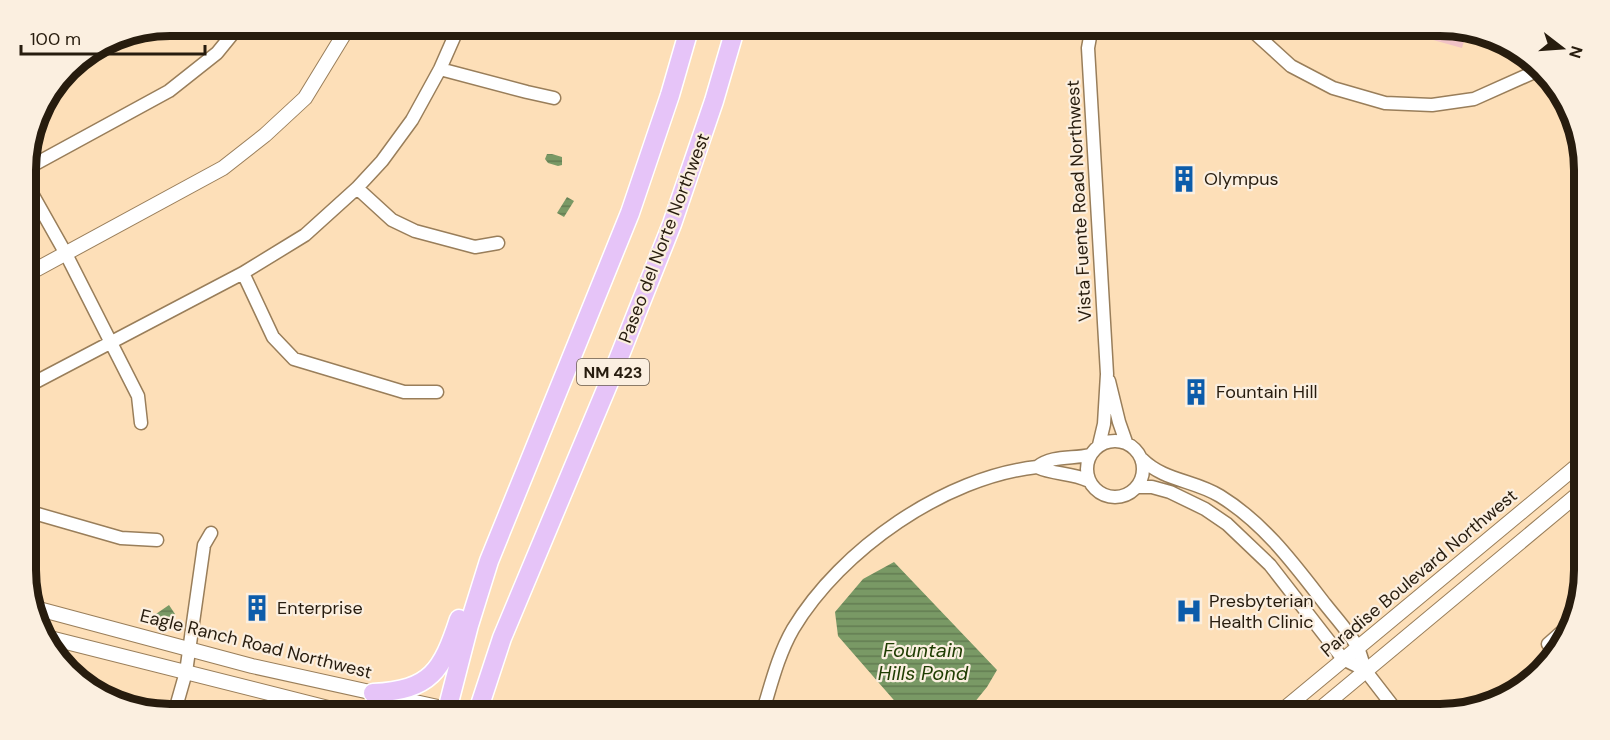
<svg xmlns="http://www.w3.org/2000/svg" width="1610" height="740" font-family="'DM Sans',sans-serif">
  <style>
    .park { fill: #f1c3c6 }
    .water { fill: url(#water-rules) }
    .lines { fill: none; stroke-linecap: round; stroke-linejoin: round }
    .minor-casing { stroke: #997e5a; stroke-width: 15 }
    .tertiary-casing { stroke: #997e5a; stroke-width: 16 }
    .secondary-casing { stroke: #997e5a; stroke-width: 20 }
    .primary-casing { stroke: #fff; stroke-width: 21 }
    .minor { stroke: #fff; stroke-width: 12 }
    .tertiary { stroke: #fff; stroke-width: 14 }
    .secondary { stroke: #fff; stroke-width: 16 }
    .primary { stroke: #e6c4f8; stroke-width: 18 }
    .labels { text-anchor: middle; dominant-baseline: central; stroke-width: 4.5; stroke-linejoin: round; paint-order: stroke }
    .shield { fill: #fbefe0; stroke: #675b4d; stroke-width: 1.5 }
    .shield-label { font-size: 16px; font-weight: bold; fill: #271c0e }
    .poi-label { font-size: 18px; fill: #271c0e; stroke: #fbefe0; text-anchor: start }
    .street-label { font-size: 18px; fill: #271c0e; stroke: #fbefe0 }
    .water-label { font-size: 20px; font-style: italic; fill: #1f3d02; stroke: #fbefe0 }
    .rim { fill: none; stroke: #271c0e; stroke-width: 8 }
  </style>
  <defs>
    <pattern id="water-rules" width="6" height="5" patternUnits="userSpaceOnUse" patternTransform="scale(1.5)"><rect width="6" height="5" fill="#799965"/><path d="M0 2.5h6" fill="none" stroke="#637c52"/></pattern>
  </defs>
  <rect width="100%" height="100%" fill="#fddfb8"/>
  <path class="park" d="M1430,26h10l27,5 -5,17 -36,-10z"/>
  <path class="water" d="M547,154h5l10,3v8l-4,1 -10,-3 -3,-4z
    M567,197l7,4 -10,16 -7,-4z
    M894,562l103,108 -10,17 -22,27h-59l-68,-78 -3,-24 28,-33z
    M169,605l6,9 -16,11 -6,-9z"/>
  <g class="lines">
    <defs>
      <path id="minor" d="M1092,26l-4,22 19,326 -3,50 -5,21
        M1247,26l44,40 42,22 52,15 47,2 42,-6 65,-29
        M440,69l87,23 27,6
        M26,169l143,-78 48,-38 22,-27
        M26,183l40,71 72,142 3,27
        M357,188l35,32 23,11 60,16 23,-4
        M243,273l30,64 21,22 110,33h33
        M1109,381l10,41 7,20
        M26,387l217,-114 62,-38 52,-47 25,-27 30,-41 28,-51 19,-43
        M1087 469a28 28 0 1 1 56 0a28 28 0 1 1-56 0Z
        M1089,481c-18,-9 -35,-6 -52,-14 15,-12 35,-8 53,-12
        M1137,487h15l18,5 35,17 22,15 43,41 73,94 22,11c-2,-7 -4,-15 -7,-22 -8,-15 -22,-30 -33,-44 -31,-40 -61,-81 -105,-108 -26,-16 -56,-15 -78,-37
        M27,511l94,27 36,2
        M1554,650l-6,-6 26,-23
        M1365,670l34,44
        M174,714l12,-42 18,-127 7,-12
        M762,714c9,-29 16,-59 31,-85 48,-80 152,-152 244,-162"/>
      <path id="tertiary" d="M26,275l197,-107 42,-33 40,-37 44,-72
        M35,608l217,58 195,43
        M46,637l306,77
        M1278,714l306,-254
        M1314,714l270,-225"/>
      <path id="secondary" d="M447,709l23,5"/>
      <path id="primary" d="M373,693c58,-3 69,-22 86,-74
        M446,714l23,-89 20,-64 141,-348 40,-118 20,-69
        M477,714l25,-76 110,-263 60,-151 42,-123 22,-75"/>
    </defs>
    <use href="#minor" class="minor-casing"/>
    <use href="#tertiary" class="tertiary-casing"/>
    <use href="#secondary" class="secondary-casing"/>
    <use href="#primary" class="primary-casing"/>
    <use href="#minor" class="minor"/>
    <use href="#tertiary" class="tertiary"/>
    <use href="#secondary" class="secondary"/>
    <use href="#primary" class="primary"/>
  </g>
  <defs>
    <symbol id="building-bare" viewBox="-9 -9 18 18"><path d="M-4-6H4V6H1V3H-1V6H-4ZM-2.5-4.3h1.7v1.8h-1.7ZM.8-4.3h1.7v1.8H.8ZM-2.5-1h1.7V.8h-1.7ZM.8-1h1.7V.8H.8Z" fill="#0c5caa" stroke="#fbefe0" stroke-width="2.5" paint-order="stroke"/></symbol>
    <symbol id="hospital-bare" viewBox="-9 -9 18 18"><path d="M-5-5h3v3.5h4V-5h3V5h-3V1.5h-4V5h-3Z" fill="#0c5caa" stroke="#fbefe0" stroke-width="2.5" paint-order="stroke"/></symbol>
  </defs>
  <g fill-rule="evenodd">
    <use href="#building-bare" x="1165" y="160" width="38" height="38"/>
    <use href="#building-bare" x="1177" y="373" width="38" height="38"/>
    <use href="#building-bare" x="238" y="589" width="38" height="38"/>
    <use href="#hospital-bare" x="1170" y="592" width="38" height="38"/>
  </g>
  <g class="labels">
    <rect class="shield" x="577" y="359" width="72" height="26" rx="4.5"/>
    <g class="shield-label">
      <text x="613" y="372">NM 423</text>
    </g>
    <g class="poi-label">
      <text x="1204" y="179">Olympus</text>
      <text x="1216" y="392">Fountain Hill</text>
      <text x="1209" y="601">Presbyterian<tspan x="1209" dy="21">Health Clinic</tspan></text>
      <text x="277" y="608">Enterprise</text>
    </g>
    <g class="street-label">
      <text transform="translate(1079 201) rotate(-93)">Vista Fuente Road Northwest</text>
      <text transform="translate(664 238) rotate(-69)">Paseo del Norte Northwest</text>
      <text transform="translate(1419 573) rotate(-40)">Paradise Boulevard Northwest</text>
      <text transform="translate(256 644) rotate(14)">Eagle Ranch Road Northwest</text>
    </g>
    <g class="water-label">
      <text x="923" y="650">Fountain<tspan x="923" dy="23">Hills Pond</tspan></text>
    </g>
  </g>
  <path d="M0 0H1610V740H0ZM170 36H1440A134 134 0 0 1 1574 170V570A134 134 0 0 1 1440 704H170A134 134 0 0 1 36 570V170A134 134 0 0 1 170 36Z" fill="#fbefe0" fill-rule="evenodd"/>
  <path class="rim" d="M170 36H1440A134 134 0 0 1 1574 170V570A134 134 0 0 1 1440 704H170A134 134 0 0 1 36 570V170A134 134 0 0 1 170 36Z"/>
  <g transform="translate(1562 48) rotate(107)" stroke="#fbefe0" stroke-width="4.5" paint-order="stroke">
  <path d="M0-4.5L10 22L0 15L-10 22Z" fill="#271c0e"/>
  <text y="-9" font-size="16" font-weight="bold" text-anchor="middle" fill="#271c0e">N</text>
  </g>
  <path d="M21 45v9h184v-9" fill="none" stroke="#271c0e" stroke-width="3"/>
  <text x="30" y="45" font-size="18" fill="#271c0e" stroke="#fbefe0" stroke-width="4.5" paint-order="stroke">100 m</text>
</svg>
